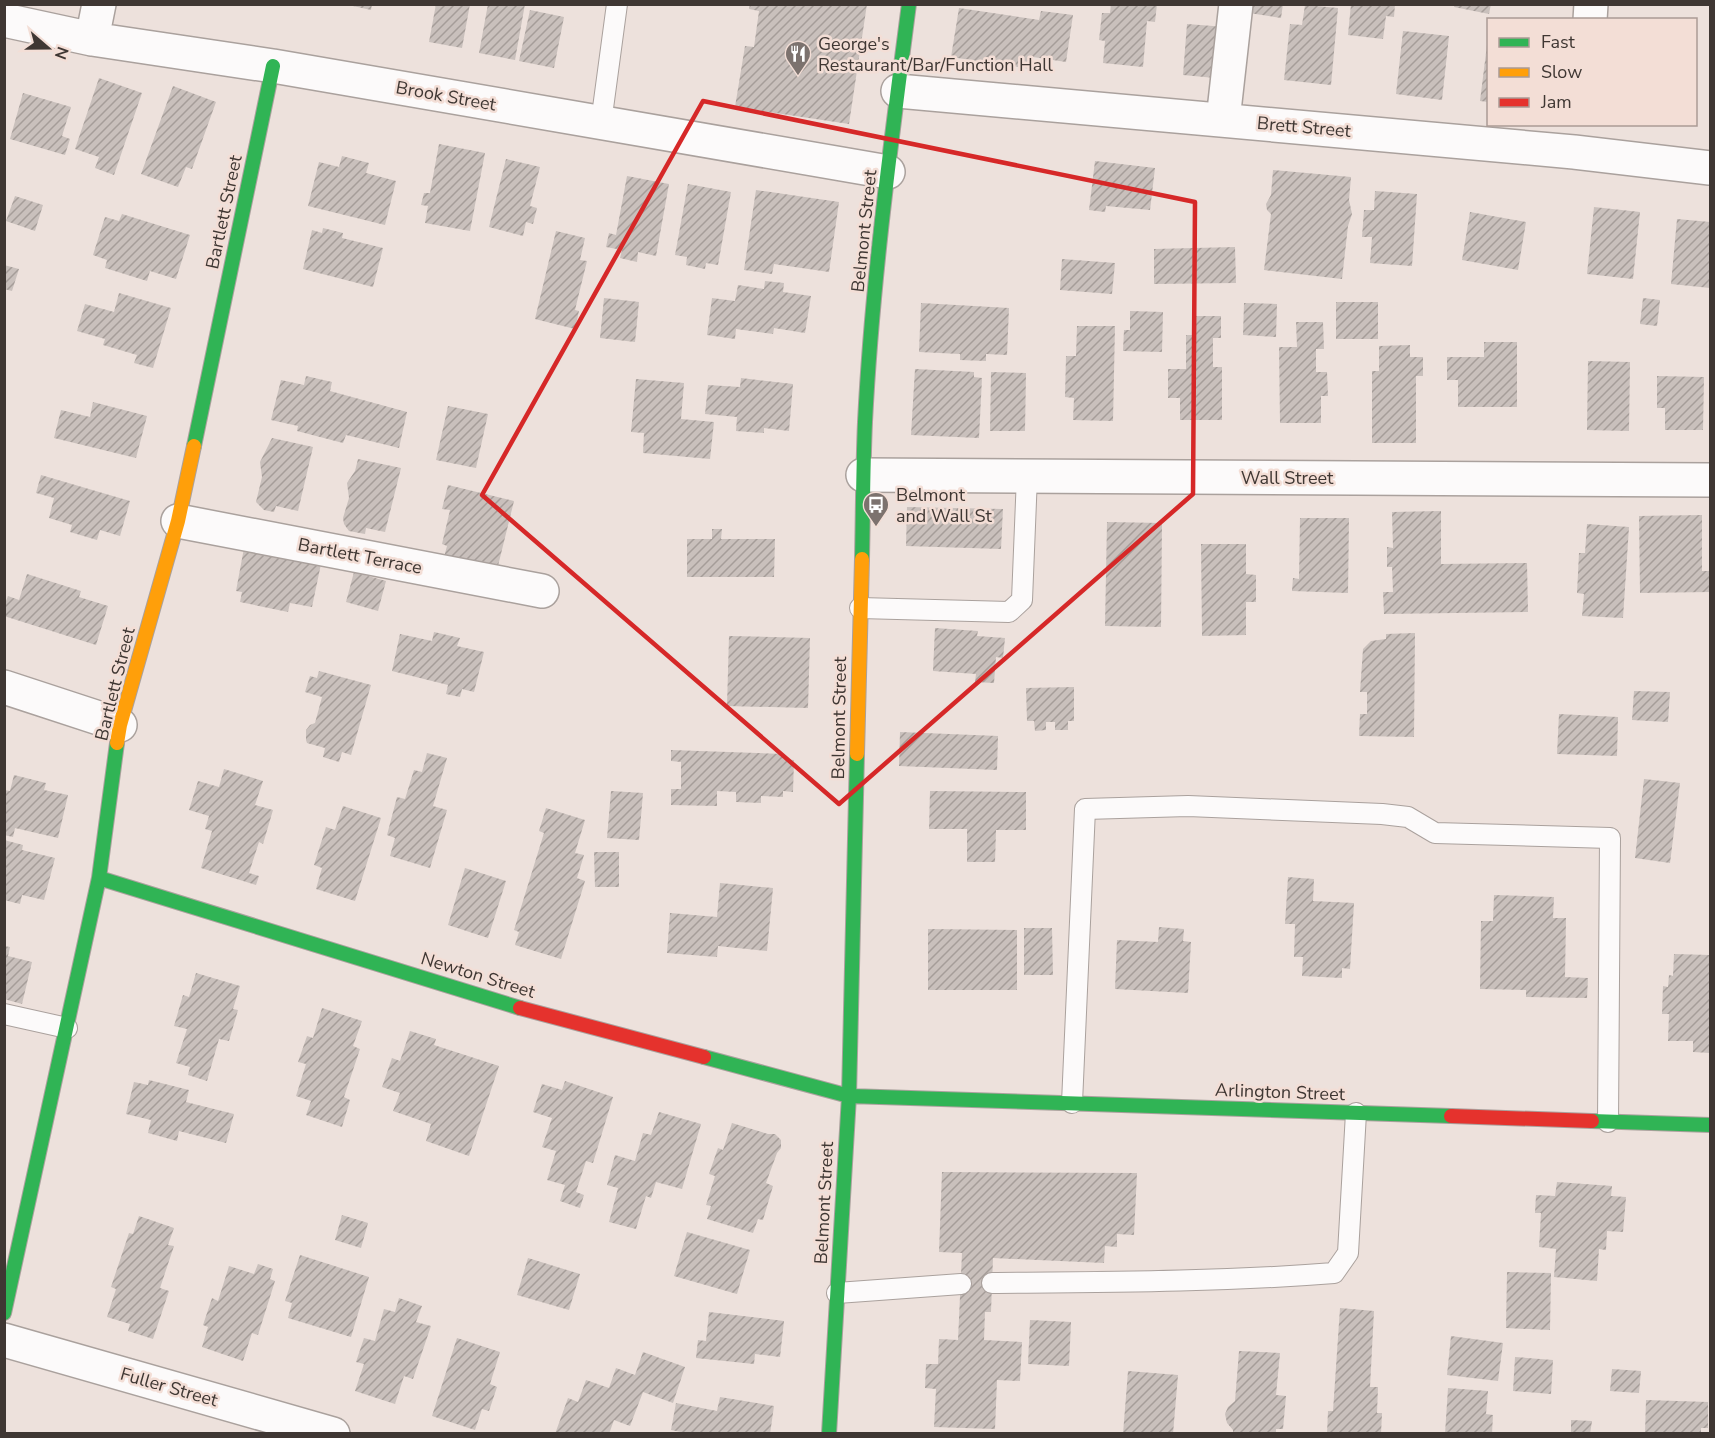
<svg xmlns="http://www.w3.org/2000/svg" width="1715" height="1438" font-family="'Nunito Sans',sans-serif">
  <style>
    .building { fill: url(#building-hatch) }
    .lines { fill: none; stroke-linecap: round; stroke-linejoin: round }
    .lane-casing { stroke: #aaa19d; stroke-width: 22 }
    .street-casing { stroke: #aaa19d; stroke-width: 36 }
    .fast-casing { stroke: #aaa19d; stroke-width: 16 }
    .slow-casing { stroke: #aaa19d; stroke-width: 16 }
    .jam-casing { stroke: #aaa19d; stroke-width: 16 }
    .lane { stroke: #fcfafa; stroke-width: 20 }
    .street { stroke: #fcfafa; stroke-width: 33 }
    .fast { stroke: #30b455; stroke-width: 14 }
    .slow { stroke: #ff9f0a; stroke-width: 14 }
    .jam { stroke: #e5322d; stroke-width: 14 }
    .marked { fill: none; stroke: #d62828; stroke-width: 4.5; stroke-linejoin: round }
    .labels { text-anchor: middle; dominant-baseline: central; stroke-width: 5; stroke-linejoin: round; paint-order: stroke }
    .poi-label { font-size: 18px; fill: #3f3733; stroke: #f3ded6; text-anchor: start }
    .street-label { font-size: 18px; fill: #3f3733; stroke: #f3ded6 }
  </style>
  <defs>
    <pattern id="building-hatch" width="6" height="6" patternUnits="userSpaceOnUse" patternTransform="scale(1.5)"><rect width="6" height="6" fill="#c9c0bc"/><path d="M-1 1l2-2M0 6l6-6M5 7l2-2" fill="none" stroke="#a59d99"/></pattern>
  </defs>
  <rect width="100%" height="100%" fill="#ede1dc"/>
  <path class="building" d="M344,4h28l-1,6z
    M436,4h34l-8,44 -33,-6z
    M488,4h37l-10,56 -36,-7z
    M750,4h117l-18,120 -114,-17 10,-61 9,1 5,-36 -10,-2z
    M1111,4h46l-2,18 -8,-1 -4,46 -40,-4 2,-22 -6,-1 3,-27h8z
    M1251,4h32l-2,14 -32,-5z
    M1351,4h44l-1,13 -8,-1 -3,23 -35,-4z
    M1455,4h36l-2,10 -35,-7z
    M1305,5l33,3 -7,77 -47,-5 6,-56 12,1z
    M959,8l80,12 2,-9 32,4 -7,47 -33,-5 -2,12 -80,-12z
    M530,10l34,7 -10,51 -35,-7z
    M1187,24l39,3 -11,51 -32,-3z
    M1403,31l46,5 -7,64 -46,-6z
    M1487,45h1v57l-8,-1z
    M99,78l43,15 -28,82 -19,-7 4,-11 -24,-8z
    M173,86l43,16 -24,67 -6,-2 -8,20 -37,-13z
    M23,93l48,14 -9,29 8,3 -5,16 -55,-16z
    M439,144l46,9 -15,78 -45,-8 3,-17 -7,-1 3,-12h6z
    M342,156l27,7 -3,10 30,8 -11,44 -77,-19 11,-44 20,5z
    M506,159l34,8 -10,39 7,2 -4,16 -7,-2 -3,14 -34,-9z
    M1095,161l60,7 -5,42 -44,-4 -1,6 -16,-2z
    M1273,170l78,7 -2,23 3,14 -4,12 -6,53 -78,-9 7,-56 -4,-4 -1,-6 5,-9z
    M627,176l42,8 -13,72 -18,-4 -1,10 -17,-4 2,-8 -16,-3 3,-14 7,2z
    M688,184l43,8 -13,73 -12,-2 -1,6 -19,-4 1,-8 -12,-2z
    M756,190l83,12 -10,70 -55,-8 -2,10 -28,-4z
    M1375,191l42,3 -5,72 -42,-3 2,-26h-10l2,-27h10z
    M15,196l28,9 -8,26 -29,-10z
    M1594,207l46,5 -7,67 -46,-5z
    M1470,212l56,10 -8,48 -56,-10z
    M122,214l68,21 -14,44 -26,-8 -3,10 -42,-13 2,-8 -14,-5 12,-38 14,4z
    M1677,219l33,3v66l-39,-4z
    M323,228l20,5 -1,5 41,10 -10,39 -70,-18 9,-39 10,3z
    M556,231l29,7 -5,22 7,1 -12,49 4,1 -4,18 -40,-10z
    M1235,247l1,36 -82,1v-35z
    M1062,259l53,4 -3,31 -52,-4z
    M4,265l15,4 -7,22 -8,-2z
    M765,281l19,2 -1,9 28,4 -6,37 -31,-5 -1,6 -37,-5 -1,10 -28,-4 5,-37 23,3 3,-16 26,4z
    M119,293l52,15 -18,60 -19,-5 3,-8 -34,-10 2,-6 -28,-8 8,-27 29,8z
    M604,298l35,4 -4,40 -35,-4z
    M1643,298l17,2 -3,26 -17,-2z
    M1336,302h42v37h-42z
    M921,303l88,5 -2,47 -21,-1v7l-26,-1v-6l-41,-2z
    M1244,303l33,1 -1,33 -33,-2z
    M1130,311l33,1 -1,40 -39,-1 1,-21h6z
    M1193,316h28v22h-8v29h9v53h-42v-22h-12v-29h18v-34h7z
    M1296,322h27l1,27h-8v23h11l1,24h-7v27h-41l-1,-76h18z
    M1077,326h38l-2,95 -40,-1 1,-22 -9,-1 1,-41h10z
    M1484,342h33v65h-59v-27h-11v-23h37z
    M1410,345v12h13v19h-7v67h-44v-72h7v-25z
    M1588,361l42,1 -1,69 -42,-1z
    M915,369l59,3v5l8,1 -3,60 -68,-3z
    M991,372l35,1 -1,58h-35z
    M306,376l26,6 -2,9 77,21 -8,36 -53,-13 -3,8 -46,-12 1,-5 -27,-6 10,-40 23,5z
    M1657,376l47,1 -1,53h-38v-22h-8z
    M741,378l52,6 -4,47 -25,-3v5l-28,-2 1,-14 -32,-3 3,-29 32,2z
    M636,379l48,4 -3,36 33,3 -4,37 -67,-6 1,-20 -13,-1z
    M93,402l54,14 -11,42 -82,-20 7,-28 29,7z
    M448,406l40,8 -12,54 -40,-8z
    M272,438l41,9 -15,64 -22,-5 -2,6 -10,-2 -8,-8 6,-25 -2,-15z
    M358,459l43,9 -16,64 -19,-4 -1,6 -16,-3 -5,-7 -1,-6 6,-20 -2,-15 8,-12z
    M41,475l89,26 -10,35 -20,-6 -3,10 -27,-8 2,-7 -23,-7 5,-20 -18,-5z
    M448,485l66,16 -17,69 -53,-13 3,-11 -5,-2 8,-34 -8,-1z
    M907,507l96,2 -2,40 -95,-3z
    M1441,511v53l86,-1 1,49 -144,2 -1,-22h10l-1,-25h-5v-20l6,1 -1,-36z
    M1702,515v56h8v21l-70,1 -1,-77z
    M1300,518h49l-1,75 -56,-2 1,-13 6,1z
    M1107,522l55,1 -1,104 -56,-1z
    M1587,524l42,3 -6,91 -41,-2 2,-22 -7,-1 2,-40h6z
    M712,529h10l-1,10h54l-1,38h-87v-38h25z
    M1201,544h45v30l10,1v27h-10v33l-44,1z
    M244,548l77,16 -9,43 -22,-4 -2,9 -48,-10 2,-10 -6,-1z
    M354,572l32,9 -8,30 -32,-9z
    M27,574l54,17 -2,6 29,9 -12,39 -92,-29v-10l4,-10 11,4z
    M935,628l43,3 -1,5 28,2 -2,20 -7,-1 -2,26 -19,-1 1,-8 -43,-3z
    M434,632l26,6 -3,8 27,6 -10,40 -12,-3 -2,8 -14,-3 2,-9 -56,-14 8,-37 32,7z
    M1415,633l-1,104 -55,-1 1,-22h7v-22h-7l3,-43 8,-8 15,-2v-5z
    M729,636l81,2 -2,70 -81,-2z
    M319,671l52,14 -20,70 -9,-3 -3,10 -16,-5 2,-9 -18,-5 -1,-3v-10l4,-5 5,-2 7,-26 -17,-5 5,-16 7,2z
    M1074,687v34h-6v9h-13v-8h-9v8l-11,1 -1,-10h-7l-1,-33z
    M1634,691l36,1 -2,30 -36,-2z
    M1559,714l59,3 -1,39 -60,-2z
    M900,732l98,4 -1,34 -98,-4z
    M671,750l112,4v5l11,1 -1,32 -10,-1v6l-22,-1v7l-25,-1v-10l-19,-1v15l-46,-1v-16h10v-27l-10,-1z
    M427,753l20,5 -14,48 14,4 -17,58 -40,-12 5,-18 -8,-3 10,-38 8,2 9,-29 8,2z
    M224,769l39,12 -8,24 18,5 -10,34 -4,-2 -10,31 10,3 -3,9 -55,-17 11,-37 -7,-2 4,-13 -20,-6 9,-29 21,6z
    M14,775l32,8 -2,7 24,5 -10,43 -43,-10 -2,9 -9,-2v-45l6,1z
    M1644,779l36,4 -10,80 -35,-5z
    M611,791l32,2 -4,47 -32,-2z
    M930,791l96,1v38h-30l-1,32h-28v-33h-38z
    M343,806l38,12 -26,83 -39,-12 6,-21 -8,-3 12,-38 9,3z
    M546,808l39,12 -10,33 9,2 -7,23 8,3 -24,78 -46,-14 4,-13 -5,-2 30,-97 -5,-2z
    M4,840l19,5 -1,5 33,8 -11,42 -22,-5 -2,9 -16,-4z
    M594,852h25v35h-24z
    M465,868l41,13 -18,57 -40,-13z
    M1288,877l26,2 -1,22 41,2 -4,66 -8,-1v10l-40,-2 1,-19h-9l1,-33h-10z
    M720,883l53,5 -6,63 -49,-5 -1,11 -50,-4 3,-40 47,4z
    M1494,895l60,2 -1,21h13l-1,59 23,1 -1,20 -61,-1v-7l-46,-1 1,-68h12z
    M1159,927l25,2 -1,12 8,1 -3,51 -73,-4 2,-49 41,2z
    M1024,928h28l1,47h-29z
    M928,929l89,1v60h-89z
    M4,946l6,1 -2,9 24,6 -10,42 -18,-5z
    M1674,954l36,1v98l-17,-1v-11h-25l1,-27h-7l1,-28 5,1 1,-12 4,1z
    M196,973l44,13 -7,23 5,1 -9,31 -10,-2 -12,42 -19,-6 2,-8 -14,-4 11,-34 -13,-3 9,-31 6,2z
    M322,1008l40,13 -9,25 7,3 -16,48 6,3 -8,27 -36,-12 5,-14 -15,-5 10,-32 -8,-2 9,-26 6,2z
    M410,1031l26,8 -2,6 65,21 -30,90 -43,-15 5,-17 -38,-13 7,-18 -18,-6 10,-29 8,3z
    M149,1080l40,10 -3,12 48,12 -8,29 -47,-12 -2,10 -29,-8 3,-13 -25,-6 8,-32 14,3z
    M565,1081l48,16 -20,66 -7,-2 -10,31 8,3 -4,13 -20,-7 5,-16 -18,-5 9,-29 -14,-4 10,-29 -19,-6 9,-28 20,6z
    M659,1112l42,12 -19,65 -26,-7 -5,16 -5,-2 -10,33 -27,-7 9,-34 -11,-3 8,-30 20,6 8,-28 8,2z
    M732,1123l36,11h7l6,6v8l-4,5 -11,30 7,3 -10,34 -5,-1 -5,14 -46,-14 4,-13 -5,-1 9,-29 -6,-2 9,-26 5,2z
    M942,1172l195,1 -3,62 -17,-1v13l-12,-1 -1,17 -111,-5 -2,54h-6l-1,28 38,2 -2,39 -23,-1 -2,49 -61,-2 2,-38 -11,-1 1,-24h12l1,-25 19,1 4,-87 -23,-1z
    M1557,1182l55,4 -1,10 15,1 -3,35 -16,-1 -1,19 -7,-1 -2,32 -43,-4 2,-28 -17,-2 2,-34h-6l1,-18 19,1z
    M342,1215l26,8 -7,25 -26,-8z
    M139,1216l35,12 -6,17 6,1 -14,42 9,3 -16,48 -25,-8 2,-7 -23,-7 9,-28 -5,-2 18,-54 4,1z
    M687,1232l63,18 -13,44 -63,-18z
    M300,1255l69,22 -18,60 -63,-19 4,-15 -7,-2z
    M528,1258l52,16 -11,36 -52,-15z
    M258,1264l15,5 -3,10 5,2 -17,54 -6,-2 -9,28 -41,-14 6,-20 -5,-2 9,-27 6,3 11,-35 25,8z
    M1507,1272l44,1 -1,57 -44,-2z
    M399,1298l23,8 -6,16 15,4 -18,53 -9,-3 -9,28 -40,-13 9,-27 -8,-2 8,-24 11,3 9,-32 11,3z
    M1340,1308l34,3 -4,76h8l-1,26h5l-1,21h-54l1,-23h5z
    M709,1312l75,9 -4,36 -25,-3 -1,10 -58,-6 2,-18 8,1z
    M1030,1320l41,2 -2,44 -41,-2z
    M1451,1336l52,7 -5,38 -51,-6z
    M457,1338l43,14 -10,32 7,3 -8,24 -7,-2 -7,21 -43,-14z
    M1239,1351l41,2 -4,42 10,1 -3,33h-7v5h-43v-4l-6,-7 -2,-9 3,-7 7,-6z
    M643,1352l42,15 -12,36 -30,-11 -13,34 -16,-6 -5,14h-54l13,-36 10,4 8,-22 23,8 7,-20 19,7z
    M1515,1357l38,3 -2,34 -38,-3z
    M1612,1369l29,2 -2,22 -29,-2z
    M1128,1371l50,4 -5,59h-50z
    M1448,1388l40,3 -2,23 7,1 -1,19h-47z
    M720,1397l54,9 -4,28h-79l-20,-4 5,-27 41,8z
    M1646,1400l62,2v26h-7v6h-56z
    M1571,1420l21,1 -2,13h-19z"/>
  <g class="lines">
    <defs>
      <path id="lane" d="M601,123l16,-119
        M860,608l149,4 13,-12 5,-124
        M4,1014l63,14
        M1072,1103l13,-294 103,-3 194,8 26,3 27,16 175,5 -2,284
        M992,1283c114,-1 228,-1 342,-10l14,-20 8,-140
        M837,1293l124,-9"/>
      <path id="street" d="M4,20l88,19 181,27 615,106
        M1590,20l1,-16
        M92,39l7,-35
        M898,91l676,61 136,16
        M1223,120l13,-116
        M863,475l847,5
        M178,521l364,70
        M4,687l116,38
        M4,1340l329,94"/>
      <path id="fast" d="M194,446l79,-380
        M862,559c1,-46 1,-92 3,-137 7,-140 26,-279 44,-418
        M99,878l421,130
        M704,1057l145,39 602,20
        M1592,1121l118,4
        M4,1313l95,-435 18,-135
        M829,1434l20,-338 8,-342"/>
      <path id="slow" d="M117,743l3,-18 58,-204 16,-75
        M857,754l5,-195"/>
      <path id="jam" d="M520,1008l184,49
        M1451,1116l141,5"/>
    </defs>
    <use href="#lane" class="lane-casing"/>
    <use href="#street" class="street-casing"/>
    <use href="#fast" class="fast-casing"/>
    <use href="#slow" class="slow-casing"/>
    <use href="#jam" class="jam-casing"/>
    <use href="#lane" class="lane"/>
    <use href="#street" class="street"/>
    <use href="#fast" class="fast"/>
    <use href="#slow" class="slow"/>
    <use href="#jam" class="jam"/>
  </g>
  <path class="marked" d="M703,101l492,101 -2,292 -354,310 -357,-309z"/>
  <defs>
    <symbol id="restaurant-pin" viewBox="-11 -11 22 30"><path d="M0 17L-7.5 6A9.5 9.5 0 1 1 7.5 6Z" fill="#7c726e" stroke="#f3ded6"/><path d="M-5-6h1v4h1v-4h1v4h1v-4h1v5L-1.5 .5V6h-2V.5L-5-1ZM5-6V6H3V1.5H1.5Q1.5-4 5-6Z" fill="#fff"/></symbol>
    <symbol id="bus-pin" viewBox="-11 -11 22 30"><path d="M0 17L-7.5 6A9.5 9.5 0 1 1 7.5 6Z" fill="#7c726e" stroke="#f3ded6"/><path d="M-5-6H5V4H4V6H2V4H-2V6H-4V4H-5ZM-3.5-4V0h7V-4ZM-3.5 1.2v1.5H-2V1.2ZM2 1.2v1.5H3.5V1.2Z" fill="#fff"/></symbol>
  </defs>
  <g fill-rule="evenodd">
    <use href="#restaurant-pin" x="783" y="39" width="30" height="40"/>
    <use href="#bus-pin" x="861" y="490" width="30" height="40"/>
  </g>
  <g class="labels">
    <g class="poi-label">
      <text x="818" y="44">George's<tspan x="818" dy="21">Restaurant/Bar/Function Hall</tspan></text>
      <text x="896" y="495">Belmont<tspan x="896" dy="21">and Wall St</tspan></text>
    </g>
    <g class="street-label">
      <text transform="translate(446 96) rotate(10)">Brook Street</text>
      <text transform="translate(1304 127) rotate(5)">Brett Street</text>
      <text transform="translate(224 212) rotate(-78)">Bartlett Street</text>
      <text transform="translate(864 231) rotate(-84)">Belmont Street</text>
      <text x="1287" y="478">Wall Street</text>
      <text transform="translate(360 556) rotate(11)">Bartlett Terrace</text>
      <text transform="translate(115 684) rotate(-76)">Bartlett Street</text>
      <text transform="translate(839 718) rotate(-89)">Belmont Street</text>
      <text transform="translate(478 975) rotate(17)">Newton Street</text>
      <text transform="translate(1280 1092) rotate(2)">Arlington Street</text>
      <text transform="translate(824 1203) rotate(-87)">Belmont Street</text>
      <text transform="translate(169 1387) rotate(16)">Fuller Street</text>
    </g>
  </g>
  <rect width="1715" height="1438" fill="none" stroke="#3f3733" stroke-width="12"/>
  <rect x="1487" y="18" width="210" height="108" fill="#f3ded6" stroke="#ab9b95" stroke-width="1.5"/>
  <rect x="1499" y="38" width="30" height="9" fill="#30b455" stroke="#ab9b95" stroke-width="1.5"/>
  <text x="1541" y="48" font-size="18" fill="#3f3733">Fast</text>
  <rect x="1499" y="68" width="30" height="9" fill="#ff9f0a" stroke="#ab9b95" stroke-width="1.5"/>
  <text x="1541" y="78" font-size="18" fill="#3f3733">Slow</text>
  <rect x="1499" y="98" width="30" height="9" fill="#e5322d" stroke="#ab9b95" stroke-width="1.5"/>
  <text x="1541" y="108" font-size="18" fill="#3f3733">Jam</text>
  <g transform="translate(48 48) rotate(110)" stroke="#f3ded6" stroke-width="4.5" paint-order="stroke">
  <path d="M0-4.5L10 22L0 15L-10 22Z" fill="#3f3733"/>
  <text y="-9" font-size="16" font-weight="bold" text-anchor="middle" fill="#3f3733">N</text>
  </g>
</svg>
